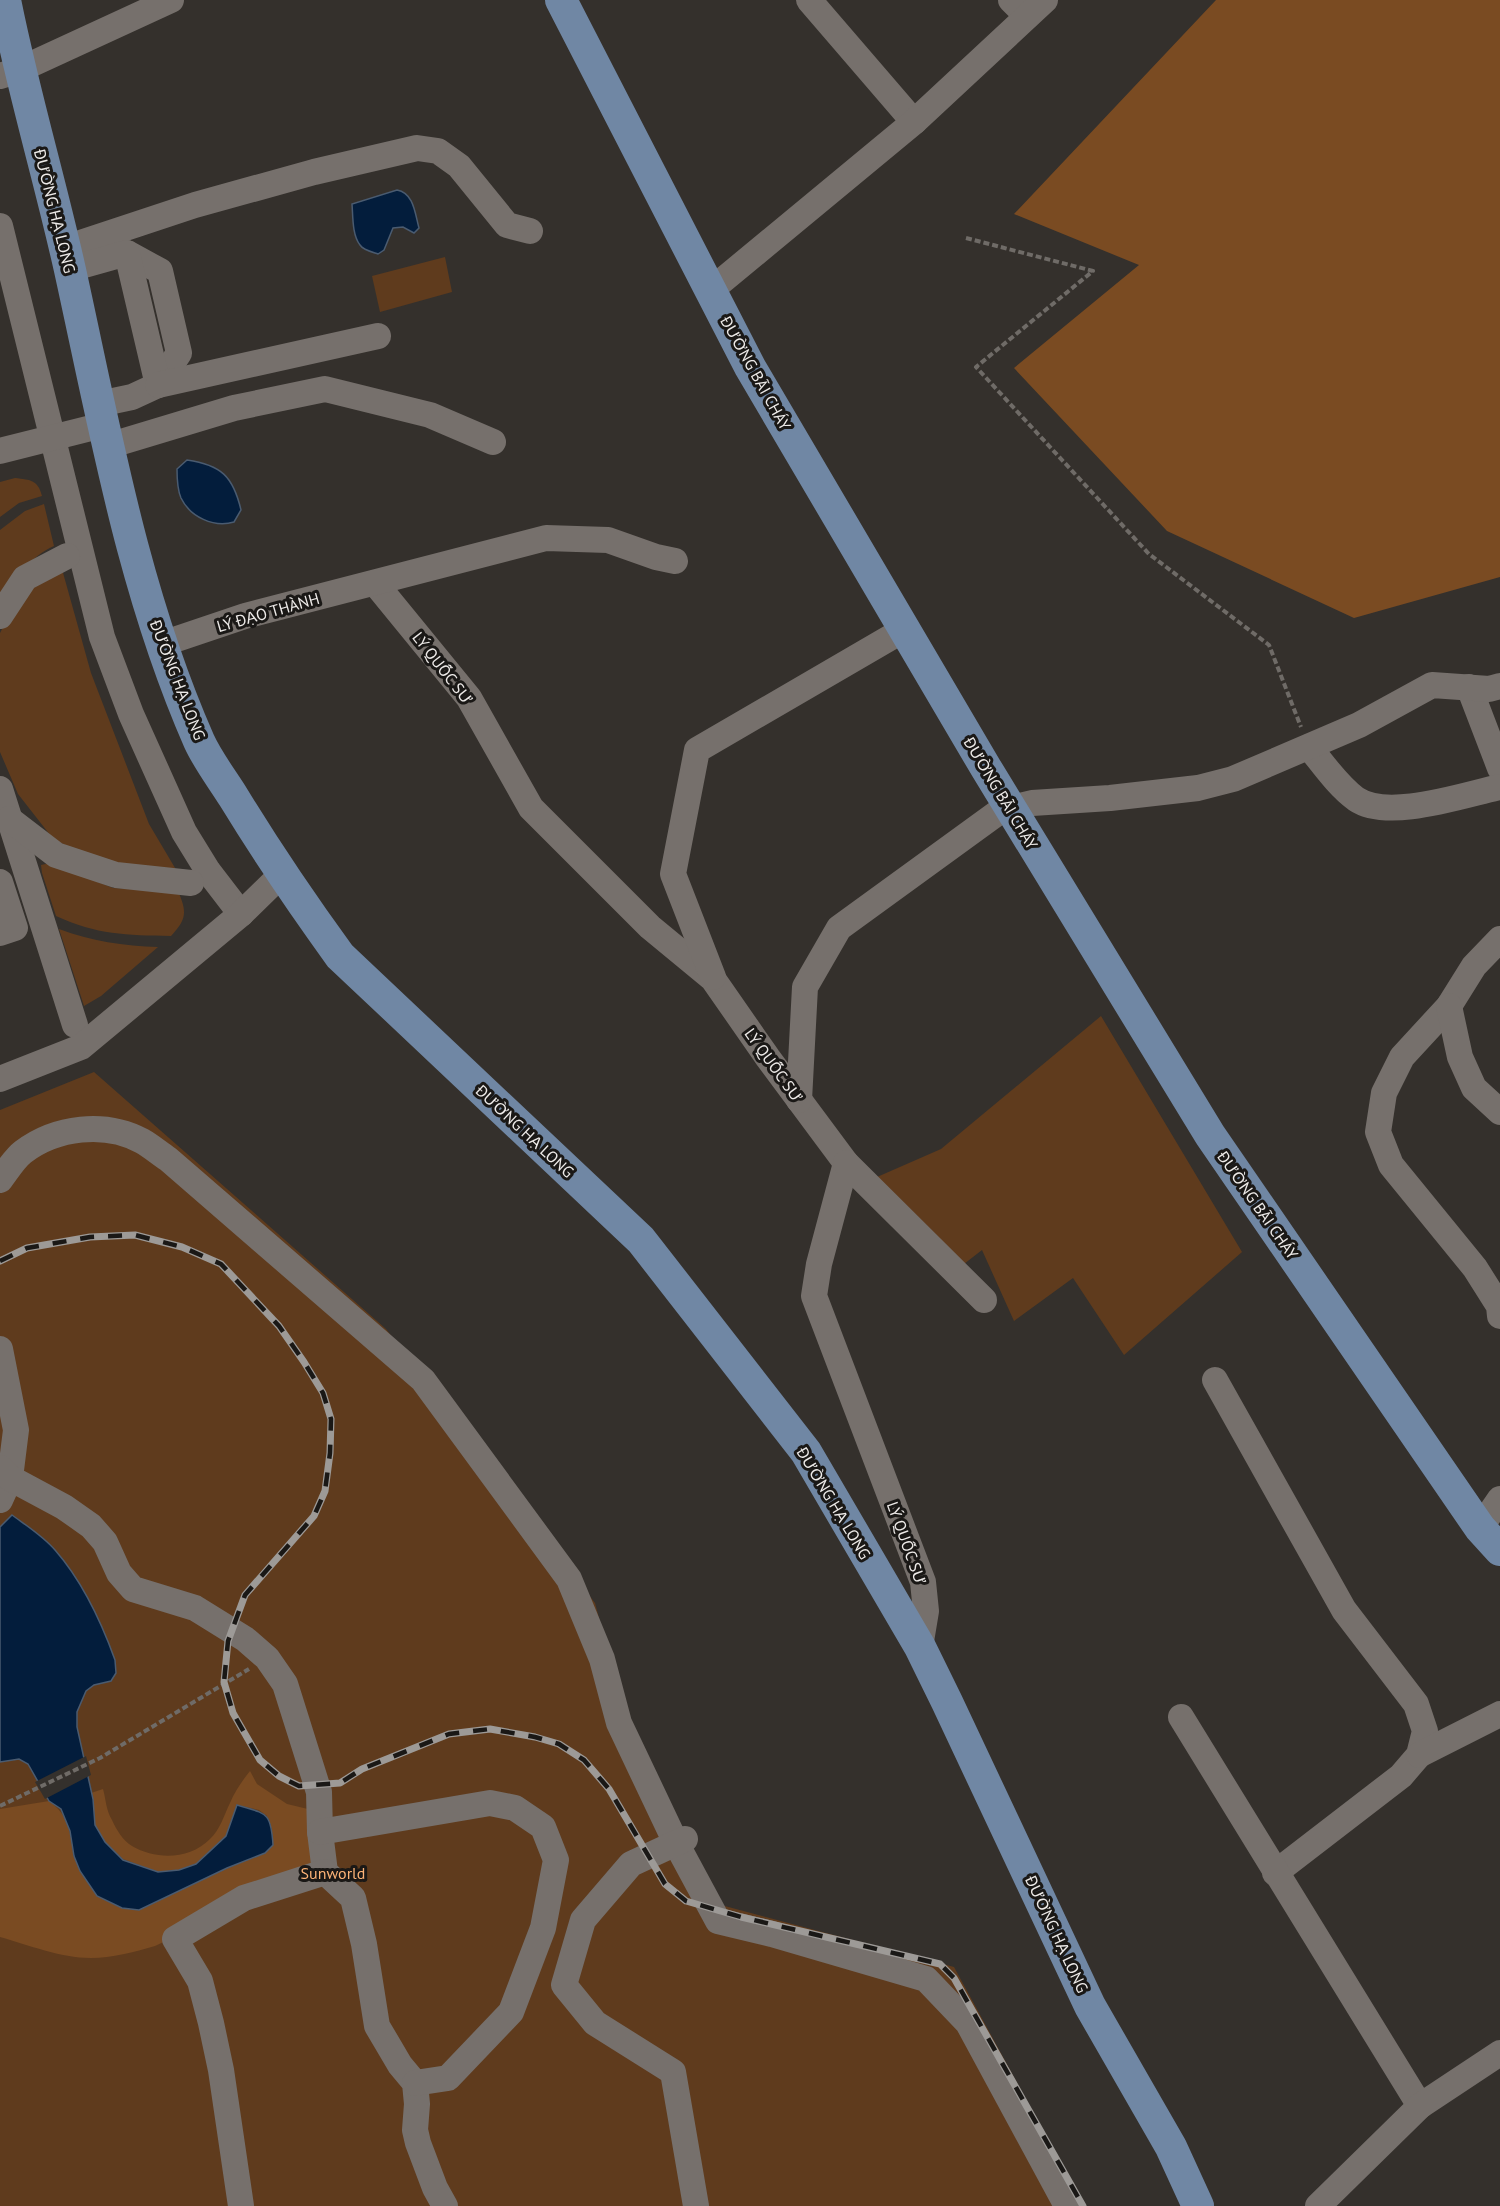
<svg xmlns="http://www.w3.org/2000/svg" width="1500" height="2206" font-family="'PT Sans',sans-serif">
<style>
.green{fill:#5f3b1d}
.forest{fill:#7a4b22}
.water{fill:#031d3c;stroke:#4a5b70;stroke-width:1.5}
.pier{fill:#34302c}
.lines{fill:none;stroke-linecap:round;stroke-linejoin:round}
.path{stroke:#6f6b67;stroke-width:4;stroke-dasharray:6 3;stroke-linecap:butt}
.minor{stroke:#76706c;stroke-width:26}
.major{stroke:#7087a4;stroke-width:32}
.rail-casing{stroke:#9d9a97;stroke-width:7}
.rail{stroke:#1a1816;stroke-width:4.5;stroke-dasharray:14;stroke-linecap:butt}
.labels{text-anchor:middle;stroke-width:6;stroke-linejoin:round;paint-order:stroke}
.street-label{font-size:16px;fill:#eeebe9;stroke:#1a1816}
.park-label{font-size:16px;fill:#fcb377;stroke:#1a1816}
</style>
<rect width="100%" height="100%" fill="#34302c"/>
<g class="green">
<path d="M445 257 452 292 380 312 372 276Z"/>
<path d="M15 478C31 480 38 480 42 496L19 503 0 517V482Z"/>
<path d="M44 504 54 546C31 556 16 578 0 597V530L25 511Z"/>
<path d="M60 562 91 673 149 824 178 873 118 868 54 840 18 794 0 752V633L14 606Z"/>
<path d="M50 863 113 888 178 891C187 912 187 919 171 936 126 935 97 935 56 916L42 873 41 865Z"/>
<path d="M59 929C91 941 124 946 158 947L101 996 84 1006Z"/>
<path d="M1101 1016 1242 1252 1124 1355 1073 1278 1014 1321 982 1250 964 1264 877 1177 941 1149Z"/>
<path d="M94 1072 386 1329 595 1603 623 1708 721 1905 954 1967 1084 2206H0V1110Z"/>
</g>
<g class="forest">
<path d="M1216 0H1500V577L1354 618 1167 531 1014 368 1139 265 1014 214Z"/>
<path d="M250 1771 257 1784 287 1804 312 1810 315 1870 155 1946C134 1952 112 1958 91 1958 60 1958 29 1945 0 1937V1809L49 1801C70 1816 70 1833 74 1857L160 1900 227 1868 265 1853 267 1816 259 1810 238 1805 226 1836 196 1864 179 1870 158 1872 123 1859 105 1842 95 1825 91 1793 103 1789C106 1800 106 1810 112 1820 116 1829 123 1841 132 1846 156 1860 189 1860 210 1839 220 1830 224 1815 230 1803 235 1791 242 1781 250 1771Z"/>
</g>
<g class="water">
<path d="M397 190C414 193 415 214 419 228L414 233 403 227 393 228 384 250 378 254C372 252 363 250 360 245 352 235 353 216 352 204Z"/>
<path d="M187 460C221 465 233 476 241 510L234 522C214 528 190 517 181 498 177 489 177 479 177 469Z"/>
<path d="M12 1515C27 1526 43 1536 55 1550 83 1582 101 1621 115 1660L116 1673 111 1681 94 1685 86 1691 77 1712V1727L93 1799 95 1825 105 1842 123 1860 158 1872 179 1870 196 1864 226 1836 237 1805C266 1814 271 1811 273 1845L265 1853 227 1868 139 1910 122 1908 97 1896 80 1871 74 1856 70 1831 61 1809 49 1801 28 1764 19 1759 0 1762V1527Z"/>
</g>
<path class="pier" d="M86 1756 91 1775 45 1799 35 1782Z"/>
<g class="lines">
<g class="path">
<path d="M966 238 1093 271 976 367 1149 554 1269 645 1301 727"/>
<path d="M0 1806 100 1758 249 1669"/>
</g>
<g class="minor">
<path d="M809 0 914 122"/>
<path d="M1011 0 1027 16"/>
<path d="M0 76 19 70 171 0"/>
<path d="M0 226 102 637 131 714 184 832 208 871 241 914"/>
<path d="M65 248 195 205 314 172 417 148 438 151 459 166 507 225 530 231"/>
<path d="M127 253 160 271 179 353 158 385"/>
<path d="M70 269 127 253 158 385 132 397 99 404"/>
<path d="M711 290 914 122 1045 0"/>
<path d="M158 385 378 336"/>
<path d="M108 446 234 408 325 389 430 415 493 442"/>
<path d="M0 451 103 425"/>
<path d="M375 583 469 698 531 808 650 927 713 979 768 1058 846 1163 819 1264 814 1296 923 1582 926 1611 920 1647"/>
<path d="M0 616 25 578 67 556"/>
<path d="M162 644 245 616 546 538 608 540 656 557 675 561"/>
<path d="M1469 687 1500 768"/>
<path d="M1309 747C1323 764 1338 786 1356 799 1388 821 1463 795 1500 787"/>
<path d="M0 789 75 1025"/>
<path d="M9 819 56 855 116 875 191 883"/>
<path d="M0 882 15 928 0 933"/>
<path d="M1500 939 1474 966 1449 1006 1402 1057 1384 1093 1378 1132 1391 1165 1475 1268 1499 1306 1500 1316"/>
<path d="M713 977 673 874 697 750 905 629"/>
<path d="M1449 1006 1460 1057 1474 1088 1500 1112"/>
<path d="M0 1079 81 1047 241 914 283 873"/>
<path d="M799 1100 805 987 839 928 1000 811 1032 803 1110 798 1198 788 1233 779 1359 725 1432 685 1489 689 1500 686"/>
<path d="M846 1163 984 1300"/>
<path d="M0 1180C7 1171 14 1159 23 1152 56 1127 105 1121 142 1141 151 1146 159 1153 168 1159L423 1380 569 1579 602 1659 619 1723 676 1843 718 1921 772 1934 926 1979 968 2023 1067 2206"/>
<path d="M0 1349 16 1430 10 1478 0 1500"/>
<path d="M1215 1380 1344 1610 1416 1704 1425 1731 1419 1755 1401 1776 1275 1873"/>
<path d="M0 1468 10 1478 64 1507 91 1526 105 1542 119 1573 133 1589 195 1608 245 1639 267 1658 285 1684 319 1792 320 1832 325 1872 353 1898 364 1944 377 2026 400 2065 415 2083 417 2104 415 2130 418 2143 435 2188 445 2206"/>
<path d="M1480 1528 1500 1499"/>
<path d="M1181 1717 1420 2106"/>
<path d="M1419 1755 1500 1714"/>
<path d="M320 1832 490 1803 515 1808 543 1827 556 1860 543 1928 511 2012 448 2078 415 2083"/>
<path d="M685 1839 631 1864 583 1920 564 1985 595 2023 673 2072 696 2206"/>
<path d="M241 2206 221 2070 211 2023 200 1981 175 1939 244 1898 325 1872"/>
<path d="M1318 2206 1420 2106 1500 2053"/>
</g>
<g class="major">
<path d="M5 0C23 91 50 180 70 270 105 429 133 591 199 741 208 761 223 780 234 798 267 852 303 905 340 956L641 1240 806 1452 920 1647 947 1702 1090 2006 1171 2147 1198 2206"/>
<path d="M561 0 750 367 986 768 1210 1135 1480 1528 1500 1550"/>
</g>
<g class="rail-casing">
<path id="rail" d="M0 1261 27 1248 90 1237 135 1235 182 1247 221 1264 279 1326 304 1362 323 1393 331 1419 330 1453 325 1491 314 1516 245 1595 228 1641 224 1682 233 1713 260 1760 279 1776 299 1786 340 1783 362 1769 449 1734 490 1729 535 1737 559 1744 584 1760 609 1789 665 1884 686 1901 741 1917 940 1964 954 1978 1083 2206"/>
</g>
<use href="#rail" class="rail"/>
</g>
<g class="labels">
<g class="street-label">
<text transform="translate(55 211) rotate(76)" y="6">ĐƯỜNG HẠ LONG</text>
<text transform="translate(756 373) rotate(61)" y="6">ĐƯỜNG BÃI CHÁY</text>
<text transform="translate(268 612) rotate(-16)" y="6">LÝ ĐẠO THÀNH</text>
<text transform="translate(443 668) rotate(52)" y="6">LÝ QUỐC SƯ</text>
<text transform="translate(178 680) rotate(69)" y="6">ĐƯỜNG HẠ LONG</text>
<text transform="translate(1001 793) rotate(59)" y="6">ĐƯỜNG BÃI CHÁY</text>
<text transform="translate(774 1065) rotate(54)" y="6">LÝ QUỐC SƯ</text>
<text transform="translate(525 1131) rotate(43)" y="6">ĐƯỜNG HẠ LONG</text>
<text transform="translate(1258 1205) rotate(55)" y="6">ĐƯỜNG BÃI CHÁY</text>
<text transform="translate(834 1503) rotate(59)" y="6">ĐƯỜNG HẠ LONG</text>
<text transform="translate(907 1543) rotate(70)" y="6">LÝ QUỐC SƯ</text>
<text transform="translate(1057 1934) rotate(65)" y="6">ĐƯỜNG HẠ LONG</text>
</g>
<g class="park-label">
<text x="333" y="1879">Sunworld</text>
</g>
</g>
</svg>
